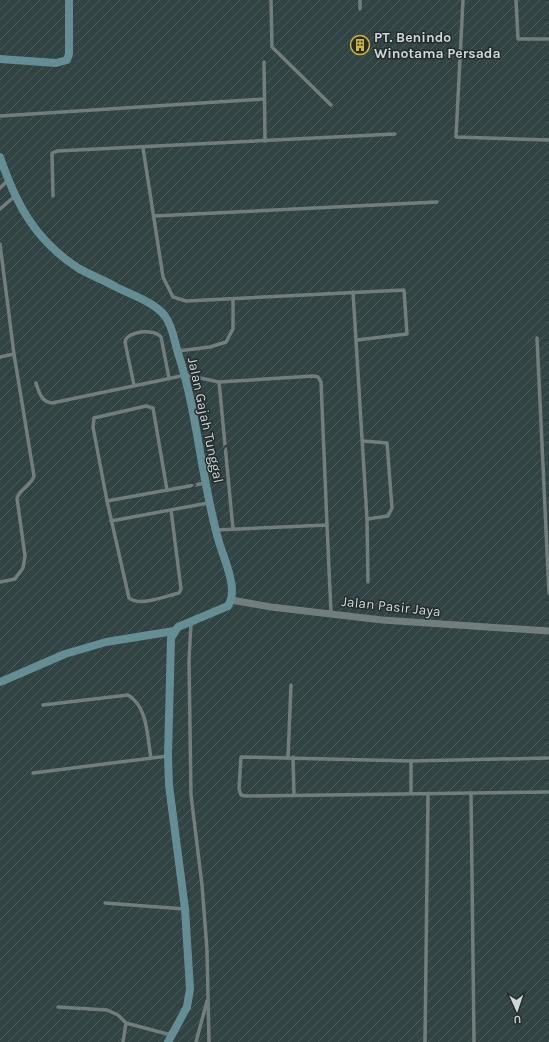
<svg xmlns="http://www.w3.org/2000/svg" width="549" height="1042" font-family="Karla,sans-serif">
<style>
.industrial{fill:url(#industrial-furrows)}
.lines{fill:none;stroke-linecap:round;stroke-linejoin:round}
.lane{stroke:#727d7d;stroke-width:3.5}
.street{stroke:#727d7d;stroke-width:7}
.secondary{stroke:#648d94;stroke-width:8}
.oneway{stroke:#343d3d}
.labels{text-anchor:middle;stroke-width:3;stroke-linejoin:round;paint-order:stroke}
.poi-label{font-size:14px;font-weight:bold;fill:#d0d6d6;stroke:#242d2d;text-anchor:start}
.street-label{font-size:14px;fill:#d0d6d6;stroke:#242d2d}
</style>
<defs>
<pattern id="industrial-furrows" width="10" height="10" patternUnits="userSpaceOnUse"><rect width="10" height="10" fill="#314343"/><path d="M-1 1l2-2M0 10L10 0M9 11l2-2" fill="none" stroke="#4e5d5d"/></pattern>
</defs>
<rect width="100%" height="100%" fill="#2e3737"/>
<rect class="industrial" x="0" y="0" width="549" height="1042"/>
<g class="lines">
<g class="lane">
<path d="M271 0 272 47 331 105"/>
<path d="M463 0 456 137 549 140"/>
<path d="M516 0 518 39H549"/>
<path d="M360 9V0"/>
<path d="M264 62 265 141"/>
<path d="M0 116 264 99"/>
<path d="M143 148 163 277 173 297 186 301 404 290 407 334 357 340"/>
<path d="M0 188 8 180"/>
<path d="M53 196 52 153 57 151 395 134"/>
<path d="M0 209 15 196"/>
<path d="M154 216 437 202"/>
<path d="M0 244 14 354 34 476C31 486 20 489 17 498L25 556 23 568 15 579 0 582"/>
<path d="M353 292 367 519 368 582"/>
<path d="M537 338 549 593"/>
<path d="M178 351 210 347 226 342 233 329V299"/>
<path d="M0 357 14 354"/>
<path d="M219 382 233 529"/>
<path d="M36 383C39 392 41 402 52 403L186 375 219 382 313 376 318 377 321 382 327 525"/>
<path d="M134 385 125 342C127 331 154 328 161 337L169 378"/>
<path d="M363 441 387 443 392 508 388 516 367 519"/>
<path d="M167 490 153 408 146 406 94 418 93 427 107 501 129 598C140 607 166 596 179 593L181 589 171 510"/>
<path d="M107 501 206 483"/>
<path d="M111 521 208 503"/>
<path d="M216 530 327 525 331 613"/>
<path d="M191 623 189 660 191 795 202 885 207 950 209 1042"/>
<path d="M43 705 128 695C148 707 147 736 151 758"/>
<path d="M293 757 294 795"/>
<path d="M288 758 291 685"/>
<path d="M549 758 411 761 241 757 239 789 241 795 246 796 549 792"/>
<path d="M411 761V793"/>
<path d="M33 773 168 756"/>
<path d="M471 793 474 1042"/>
<path d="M105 903 185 909"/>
<path d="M58 1007 107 1010 118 1015 126 1023"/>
<path d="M123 1042 126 1023 171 1035"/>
<path d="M196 1042 207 1001"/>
<path d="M425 1042 428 794"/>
</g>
<path class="street" d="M231 600 271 607 382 620 549 631"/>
<g class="secondary">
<path d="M0 59 56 63 67 60 69 54V0"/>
<path d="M0 157C16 204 35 240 78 268 90 275 104 280 116 287 132 295 154 302 165 316 173 327 174 340 178 353 198 414 201 480 219 542 224 560 239 589 228 606L178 627 171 638 168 756 169 785 185 909 190 989 187 1007 168 1042"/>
<path d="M0 682 65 654 106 642 174 631"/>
</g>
</g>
<defs><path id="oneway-chevron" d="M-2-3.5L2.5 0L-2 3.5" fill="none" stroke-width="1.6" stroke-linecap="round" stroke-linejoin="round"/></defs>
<g class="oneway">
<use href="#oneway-chevron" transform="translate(226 448) rotate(-95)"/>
<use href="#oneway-chevron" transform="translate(193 485) rotate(-10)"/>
</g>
<defs>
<g id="building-ring" transform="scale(1)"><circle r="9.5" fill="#242d2d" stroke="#d1b736" stroke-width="1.5"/><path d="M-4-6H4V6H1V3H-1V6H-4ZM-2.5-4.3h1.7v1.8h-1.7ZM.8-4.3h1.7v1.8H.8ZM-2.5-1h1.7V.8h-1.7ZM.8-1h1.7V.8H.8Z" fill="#d1b736"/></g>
</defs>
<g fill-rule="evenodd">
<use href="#building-ring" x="360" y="45"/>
</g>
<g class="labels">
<g class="poi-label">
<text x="374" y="42">PT. Benindo<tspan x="374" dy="16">Winotama Persada</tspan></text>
</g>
<g class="street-label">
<text transform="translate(206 420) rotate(78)" y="5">Jalan Gajah Tunggal</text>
<text transform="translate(391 606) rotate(6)" y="5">Jalan Pasir Jaya</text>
</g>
</g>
<g transform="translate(517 1010) rotate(177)" stroke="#242d2d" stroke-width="3" paint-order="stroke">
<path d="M0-3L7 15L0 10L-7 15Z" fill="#d0d6d6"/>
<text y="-6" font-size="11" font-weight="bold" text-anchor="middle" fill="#d0d6d6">U</text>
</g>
</svg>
